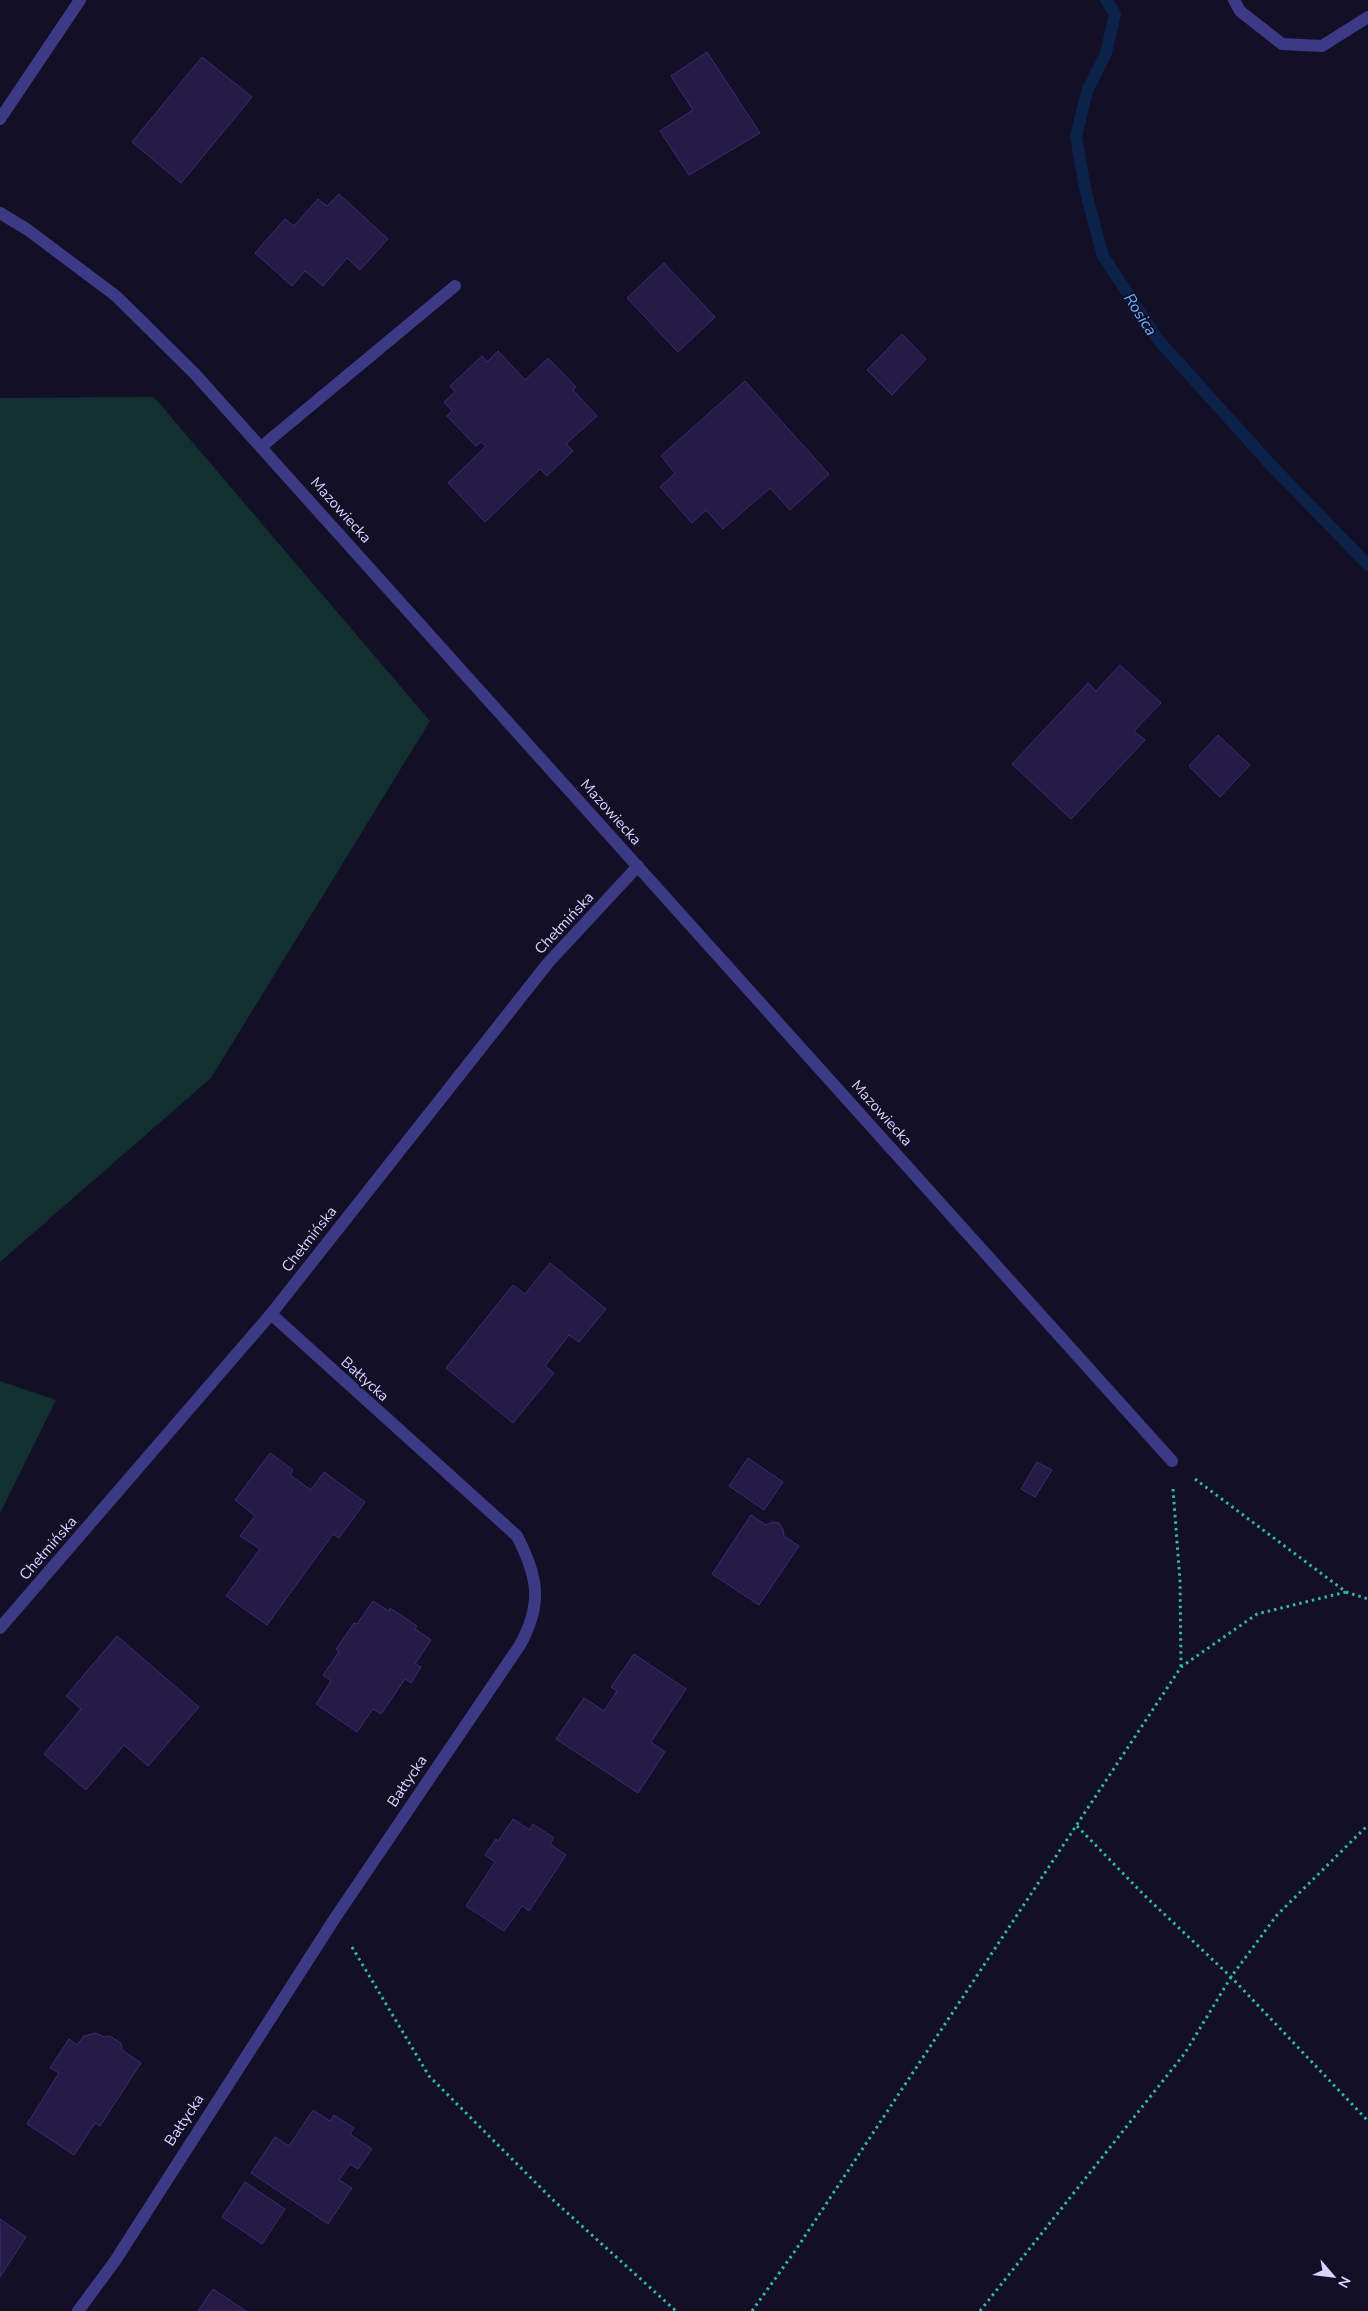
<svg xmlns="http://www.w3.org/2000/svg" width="1368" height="2311" font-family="'Nunito Sans',sans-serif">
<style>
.green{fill:#12302f}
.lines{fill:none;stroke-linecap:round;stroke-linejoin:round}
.stream{stroke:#0c2248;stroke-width:12}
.building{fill:#241b47;stroke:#3b2d73}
.path{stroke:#2fb8b0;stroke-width:3;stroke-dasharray:2.5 4;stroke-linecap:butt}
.minor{stroke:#3d3a85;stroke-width:12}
.labels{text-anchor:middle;stroke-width:4;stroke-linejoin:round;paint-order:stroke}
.street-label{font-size:15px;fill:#d9d4ff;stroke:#130f26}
.water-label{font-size:16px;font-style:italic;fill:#62b6ff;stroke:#130f26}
</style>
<rect width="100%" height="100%" fill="#130f26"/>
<g class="green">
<path d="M154 397 430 721 211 1078 0 1262V398Z"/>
<path d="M0 1381 56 1400 0 1513Z"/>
</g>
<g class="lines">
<path class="stream" d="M1106 0 1115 14 1106 53 1087 91 1076 137 1086 193 1103 256 1159 341 1270 464 1368 565"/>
</g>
<g class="building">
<path d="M707 52 760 133 689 175 660 131 693 110 671 76Z"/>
<path d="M202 57 252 97 181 183 132 142Z"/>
<path d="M339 194 388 239 360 270 347 258 323 286 305 271 292 286 255 253 285 219 294 226 318 199 327 206Z"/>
<path d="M664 263 715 317 678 352 627 298Z"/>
<path d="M902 334 926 359 892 395 867 370Z"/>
<path d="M498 351 525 380 548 358 576 387 573 390 597 416 566 444 573 451 547 476 540 469 485 522 448 483 486 446 481 442 476 446 447 416 452 411 444 402 455 392 450 386 482 356 487 362Z"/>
<path d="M745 381 829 474 790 510 770 488 723 529 706 510 692 523 660 487 675 473 661 456Z"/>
<path d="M1120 665 1161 703 1134 731 1145 740 1071 819 1012 764 1088 683 1096 691Z"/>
<path d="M1218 735 1250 765 1220 797 1189 766Z"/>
<path d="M550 1263 606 1309 579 1342 569 1335 545 1366 554 1373 513 1423 446 1368 513 1285 525 1294Z"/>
<path d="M270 1453 293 1470 290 1475 311 1490 324 1472 365 1502 339 1538 333 1534 267 1625 226 1596 260 1549 240 1536 255 1516 235 1500Z"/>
<path d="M748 1458 783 1482 764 1510 729 1486Z"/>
<path d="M1037 1462 1052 1470 1035 1497 1021 1489Z"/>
<path d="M751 1515 766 1525 773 1522 779 1523 783 1529 784 1536 799 1546 759 1605 712 1574Z"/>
<path d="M373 1601 389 1611 390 1608 417 1626 415 1629 431 1640 415 1664 421 1667 411 1683 405 1679 381 1714 373 1709 357 1732 316 1704 331 1681 323 1675 339 1652 336 1649 354 1623 357 1624Z"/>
<path d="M117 1636 199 1707 148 1766 124 1745 86 1790 44 1754 81 1709 66 1696Z"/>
<path d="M634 1654 686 1689 651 1742 665 1752 638 1793 556 1739 584 1698 604 1711 617 1691 611 1687Z"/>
<path d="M513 1819 530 1830 533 1824 554 1838 550 1844 566 1855 529 1911 522 1906 504 1931 466 1906 495 1862 485 1855 496 1839 498 1841Z"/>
<path d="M96 2033 104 2037 110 2036 121 2043 122 2050 141 2063 100 2126 95 2123 74 2155 27 2124 59 2073 50 2068 69 2039 77 2045 84 2036Z"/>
<path d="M313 2110 330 2121 334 2115 354 2128 350 2134 372 2149 358 2169 350 2164 339 2180 352 2188 328 2224 251 2173 275 2137 289 2146Z"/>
<path d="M245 2182 285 2209 262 2244 222 2217Z"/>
<path d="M0 2219 26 2237 0 2277Z"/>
<path d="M213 2289 246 2311H198Z"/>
</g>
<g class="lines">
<g class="path">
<path d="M1195 1479 1346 1592 1368 1599"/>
<path d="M1173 1489 1180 1581 1181 1667"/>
<path d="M1077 1826 1144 1895 1231 1977 1368 2121"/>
<path d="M352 1947 429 2076 552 2199 676 2311"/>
<path d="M752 2311 795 2251 1181 1667 1257 1614 1346 1592"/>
<path d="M980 2311 1185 2053 1231 1977 1277 1915 1368 1825"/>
</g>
<g class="minor">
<path d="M1234 0 1240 11 1282 44 1322 46 1368 17"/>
<path d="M0 119 80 0"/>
<path d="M0 213 28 230 116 296 195 374 1172 1461"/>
<path d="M261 447 455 286"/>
<path d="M0 1628 271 1314 548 963 638 866"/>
<path d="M78 2311 115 2261 335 1918 520 1645C543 1603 538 1577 517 1536L271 1314"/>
</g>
</g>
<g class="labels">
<g class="street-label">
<text transform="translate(341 510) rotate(48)" y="5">Mazowiecka</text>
<text transform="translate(611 812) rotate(48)" y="5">Mazowiecka</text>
<text transform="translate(564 923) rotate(-47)" y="5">Chełmińska</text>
<text transform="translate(882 1113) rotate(48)" y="5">Mazowiecka</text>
<text transform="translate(309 1239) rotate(-52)" y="5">Chełmińska</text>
<text transform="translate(365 1379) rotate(42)" y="5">Bałtycka</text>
<text transform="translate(48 1548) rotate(-49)" y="5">Chełmińska</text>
<text transform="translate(407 1781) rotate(-56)" y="5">Bałtycka</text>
<text transform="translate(184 2120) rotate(-57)" y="5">Bałtycka</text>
</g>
<g class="water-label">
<text transform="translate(1141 314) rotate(57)" y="6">Rosica</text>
</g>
</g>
<g transform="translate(1333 2276) rotate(118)" stroke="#130f26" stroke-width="4" paint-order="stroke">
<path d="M0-4L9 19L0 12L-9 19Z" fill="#d9d4ff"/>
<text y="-8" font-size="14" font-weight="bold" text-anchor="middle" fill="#d9d4ff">N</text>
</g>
</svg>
